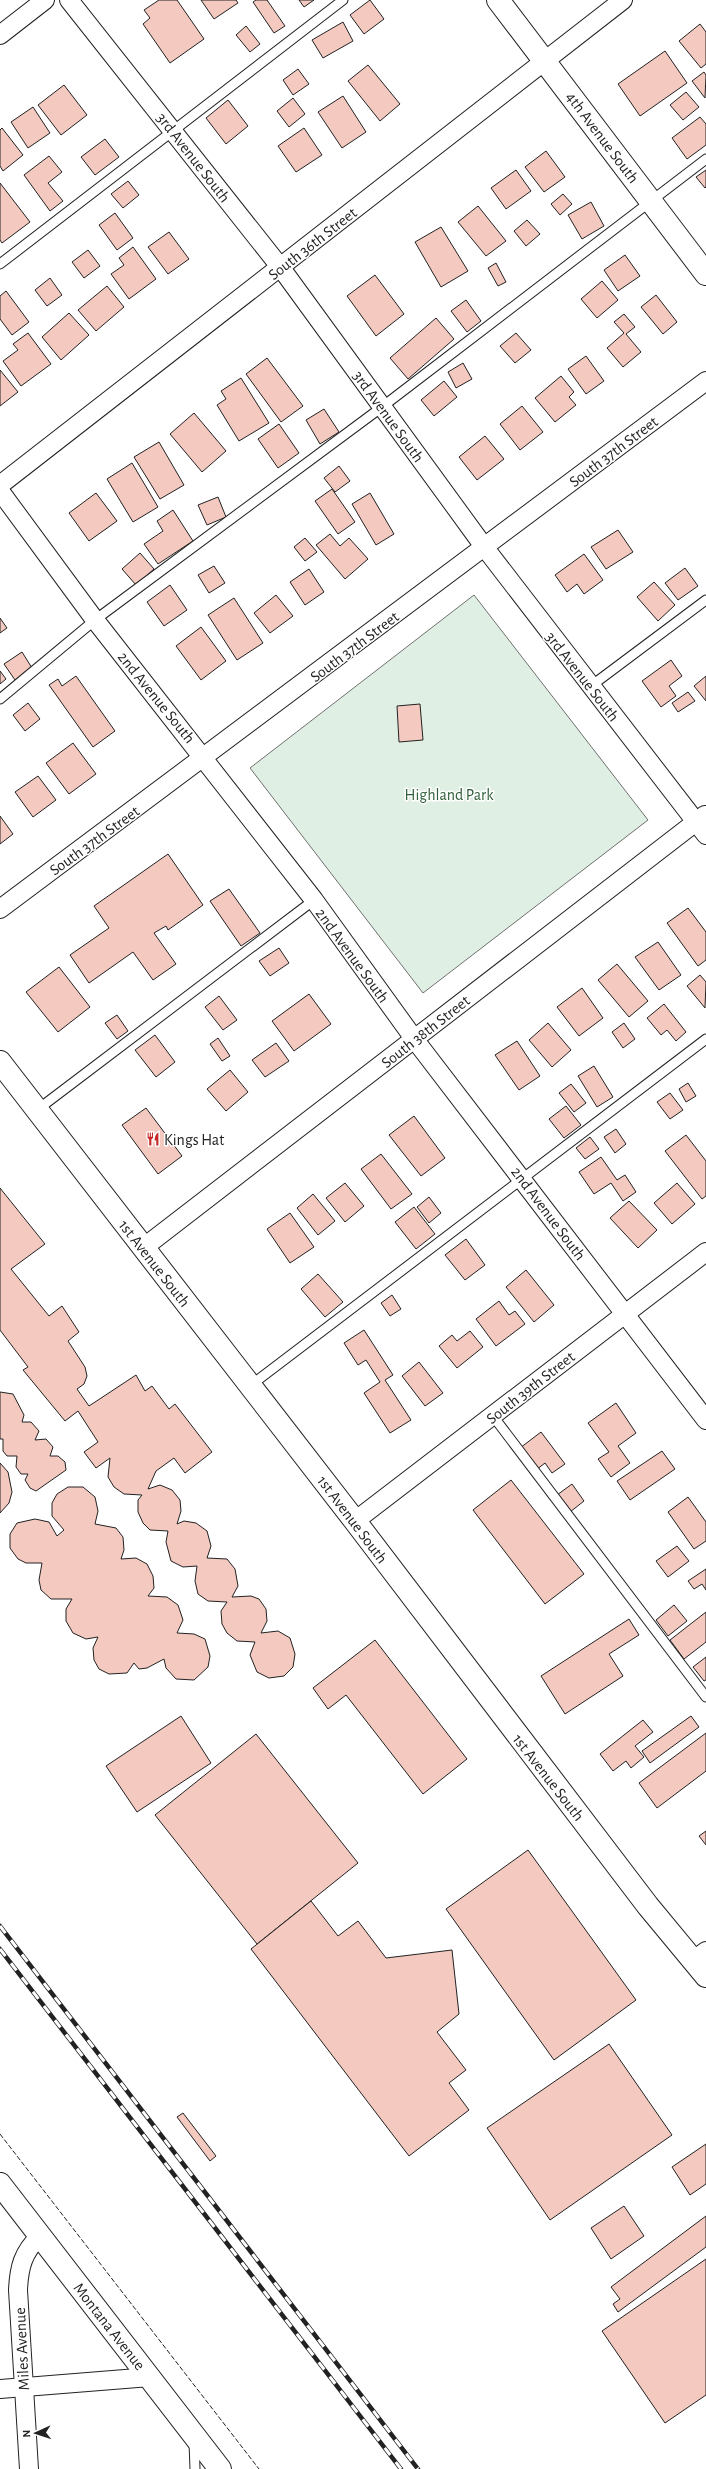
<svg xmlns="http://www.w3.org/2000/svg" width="706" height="2469" font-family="'Alegreya Sans',sans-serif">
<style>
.green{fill:#e0efe3;stroke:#6f6f6f}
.building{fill:#f3c9c0;stroke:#222}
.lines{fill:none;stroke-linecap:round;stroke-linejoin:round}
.lane-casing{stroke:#222;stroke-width:11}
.street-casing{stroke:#222;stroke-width:20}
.secondary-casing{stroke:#222;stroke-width:24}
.primary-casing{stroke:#222;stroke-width:24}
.lane{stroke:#fff;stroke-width:9}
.street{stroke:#fff;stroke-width:18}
.secondary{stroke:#fff;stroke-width:22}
.primary{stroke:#fff;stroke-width:22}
.rail-casing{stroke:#222;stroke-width:4.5}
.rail{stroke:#fff;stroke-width:3;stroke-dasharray:9;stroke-linecap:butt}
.fence{stroke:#222;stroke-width:1;stroke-dasharray:5 2;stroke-linecap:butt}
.labels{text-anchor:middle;stroke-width:3;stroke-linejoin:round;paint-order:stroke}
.street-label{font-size:16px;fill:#222;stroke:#fff}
.park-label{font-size:16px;fill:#2f5e38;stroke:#fff}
.poi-label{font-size:16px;fill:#222;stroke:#fff;text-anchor:start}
</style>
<rect width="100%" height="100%" fill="#fff"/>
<path class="green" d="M474 595 648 820 423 993 250 768Z"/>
<g class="building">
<path d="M159 0H177L204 39 170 63 143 24 150 18 144 10Z"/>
<path d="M201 0H236L238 3 214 19Z"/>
<path d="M256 0H267L285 26 274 33 253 2Z"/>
<path d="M299 0H314L304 7Z"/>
<path d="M370 0 384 19 364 34 350 15Z"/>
<path d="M343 22 353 41 323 58 312 40Z"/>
<path d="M700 24 706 32V64L701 68 679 41Z"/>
<path d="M246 26 260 44 250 52 236 35Z"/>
<path d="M665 51 687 83 640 116 618 84Z"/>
<path d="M368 65 400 104 380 121 348 81Z"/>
<path d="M298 69 309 84 293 95 283 80Z"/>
<path d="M704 72 706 75 705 98 692 81Z"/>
<path d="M64 85 87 115 61 135 38 105Z"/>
<path d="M686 92 699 107 683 120 670 105Z"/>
<path d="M343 96 366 132 342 148 318 112Z"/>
<path d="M293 98 305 114 289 127 277 111Z"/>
<path d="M228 100 248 126 226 144 206 118Z"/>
<path d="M33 107 50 133 28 148 11 122Z"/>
<path d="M700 117 706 124V145L687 159 672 138Z"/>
<path d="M2 128 23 155 3 171 0 166V130Z"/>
<path d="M304 128 322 155 296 172 278 146Z"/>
<path d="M105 139 119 157 95 175 81 157Z"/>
<path d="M546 151 565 177 544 192 525 167Z"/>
<path d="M49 156 62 172 48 183 63 201 50 211 24 175Z"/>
<path d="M516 170 531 191 506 209 491 188Z"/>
<path d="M706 170V187L705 188 696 177Z"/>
<path d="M128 181 139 195 123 208 111 194Z"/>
<path d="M0 183 30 222 2 243 0 240Z"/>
<path d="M563 194 572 204 560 215 551 204Z"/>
<path d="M591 202 604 226 582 239 568 215Z"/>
<path d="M478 206 506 241 486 256 458 222Z"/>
<path d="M115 213 133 238 117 250 99 225Z"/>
<path d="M527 220 540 234 526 246 514 231Z"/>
<path d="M441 227 468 271 441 287 415 242Z"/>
<path d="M169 232 189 259 168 274 148 247Z"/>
<path d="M133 247 156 279 129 299 111 274 124 265 119 258Z"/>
<path d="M88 250 100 266 84 278 72 262Z"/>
<path d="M625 255 640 276 618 291 604 270Z"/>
<path d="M496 263 506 282 498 286 488 268Z"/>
<path d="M375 275 404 314 376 336 347 296Z"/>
<path d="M50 278 62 295 47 306 35 290Z"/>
<path d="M602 281 618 300 597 318 581 299Z"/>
<path d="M107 286 124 307 96 331 78 310Z"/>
<path d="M6 291 29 322 12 335 0 319V296Z"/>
<path d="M656 295 677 322 663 334 641 307Z"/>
<path d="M466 300 481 321 467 332 451 311Z"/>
<path d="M69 313 89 335 61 360 42 337Z"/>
<path d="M624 314 635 327 626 334 641 352 623 367 607 348 624 333 614 322Z"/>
<path d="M436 318 454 339 408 379 390 358Z"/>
<path d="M28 333 51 364 21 386 3 361 18 350 13 344Z"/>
<path d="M516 333 531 350 515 363 500 346Z"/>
<path d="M586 356 604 381 586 394 568 369Z"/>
<path d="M267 358 303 406 281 422 246 374Z"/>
<path d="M463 363 472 379 456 388 448 372Z"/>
<path d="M0 370 18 392 0 406Z"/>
<path d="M561 376 574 392 569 397 576 405 555 422 535 398Z"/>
<path d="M241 378 269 423 239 441 217 405 226 399 221 391Z"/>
<path d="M444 381 457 397 434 416 421 400Z"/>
<path d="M522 406 543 432 520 450 500 424Z"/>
<path d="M324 409 339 432 320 444 306 420Z"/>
<path d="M194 413 226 451 202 472 170 434Z"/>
<path d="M279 424 299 453 278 468 258 439Z"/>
<path d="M485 436 504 459 477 480 459 457Z"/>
<path d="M159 442 184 485 160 499 134 457Z"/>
<path d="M132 463 158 507 133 522 107 479Z"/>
<path d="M339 466 350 481 335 492 324 478Z"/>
<path d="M332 489 355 522 338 534 315 501Z"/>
<path d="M96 493 117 521 89 541 69 513Z"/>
<path d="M370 493 394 534 376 545 352 504Z"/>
<path d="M218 497 226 517 207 525 198 505Z"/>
<path d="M173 510 193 541 158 564 144 544 163 531 157 521Z"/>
<path d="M618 530 633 552 606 569 591 547Z"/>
<path d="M330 534 340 546 349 538 368 559 345 579 316 545Z"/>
<path d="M305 538 317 552 305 561 294 547Z"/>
<path d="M140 553 154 569 136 585 122 569Z"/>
<path d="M584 554 603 580 584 594 577 584 567 592 555 575Z"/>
<path d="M214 566 225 583 209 593 198 575Z"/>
<path d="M685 568 698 586 678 600 665 583Z"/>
<path d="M309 569 324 592 305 605 290 582Z"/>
<path d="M654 582 675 605 658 621 637 597Z"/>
<path d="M170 585 187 610 164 626 147 602Z"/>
<path d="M276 595 293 616 270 633 254 613Z"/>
<path d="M234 598 263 643 237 660 208 615Z"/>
<path d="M0 618 7 628 0 633Z"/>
<path d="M201 627 226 661 201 680 176 646Z"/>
<path d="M22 652 32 668 15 680 4 664Z"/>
<path d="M671 660 682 676 669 686 676 696 661 707 642 681Z"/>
<path d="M0 671 6 679 0 684Z"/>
<path d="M76 676 115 731 93 747 49 685 58 679 62 686Z"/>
<path d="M706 676V701L694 686Z"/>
<path d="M688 692 695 701 678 712 672 703Z"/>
<path d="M28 703 40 719 25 731 13 715Z"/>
<path d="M420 704 423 740 399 742 397 706Z"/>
<path d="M73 743 96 774 69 794 46 763Z"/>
<path d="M38 776 56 800 33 817 15 792Z"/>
<path d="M0 816 13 834 0 844Z"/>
<path d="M168 854 203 905 168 930 166 926 154 933 176 964 153 980 133 952 89 983 70 955 109 928 94 906Z"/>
<path d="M229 889 260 933 241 946 210 901Z"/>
<path d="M688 908 706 932V960L698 966 667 923Z"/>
<path d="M658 942 681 975 659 990 635 957Z"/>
<path d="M279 948 289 963 270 976 259 961Z"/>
<path d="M617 964 648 1001 629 1017 598 980Z"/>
<path d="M59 967 90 1007 58 1032 26 992Z"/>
<path d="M700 975 706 982 705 1008 687 986Z"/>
<path d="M582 988 603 1018 579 1036 557 1007Z"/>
<path d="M309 994 331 1024 294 1051 272 1021Z"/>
<path d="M219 996 237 1020 223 1030 205 1007Z"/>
<path d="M664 1004 686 1032 676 1041 667 1030 661 1035 647 1018Z"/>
<path d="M117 1015 128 1031 117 1039 105 1023Z"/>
<path d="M548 1023 571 1050 552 1067 529 1040Z"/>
<path d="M624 1023 635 1039 623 1048 612 1032Z"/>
<path d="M155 1035 175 1062 156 1077 135 1050Z"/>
<path d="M218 1038 230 1056 222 1061 210 1044Z"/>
<path d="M517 1041 540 1076 519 1090 495 1055Z"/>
<path d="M276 1043 289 1061 265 1077 252 1060Z"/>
<path d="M594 1066 613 1097 597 1107 578 1076Z"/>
<path d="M230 1070 248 1092 226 1111 207 1089Z"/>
<path d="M688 1083 696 1096 686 1102 679 1089Z"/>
<path d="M571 1084 586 1103 574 1112 559 1093Z"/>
<path d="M670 1093 683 1110 670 1119 657 1102Z"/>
<path d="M566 1106 581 1125 564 1138 549 1119Z"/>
<path d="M146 1108 182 1156 158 1174 122 1125Z"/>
<path d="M414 1116 445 1158 421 1176 389 1135Z"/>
<path d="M616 1129 626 1144 615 1153 604 1137Z"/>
<path d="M686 1135 706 1161V1196L702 1199 665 1151Z"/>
<path d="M590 1137 599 1149 585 1159 576 1148Z"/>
<path d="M381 1154 412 1194 391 1209 361 1169Z"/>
<path d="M601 1157 617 1180 625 1175 636 1192 623 1201 611 1183 594 1194 579 1172Z"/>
<path d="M345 1183 364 1206 345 1222 326 1198Z"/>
<path d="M677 1183 695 1204 672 1224 654 1203Z"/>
<path d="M0 1188 45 1244 11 1269 49 1316 62 1306 79 1332 68 1341 85 1367 87 1376 84 1384 77 1389 89 1406 136 1375 145 1391 152 1386 169 1409 175 1404 212 1452 185 1473 174 1458 156 1471 148 1489 160 1485 172 1490 180 1500 181 1511 177 1524 184 1521 196 1523 207 1531 211 1546 207 1558 227 1559 235 1569 238 1586 232 1597 251 1596 259 1599 266 1609 267 1621 261 1633 278 1631 290 1638 295 1654 293 1667 284 1676 269 1678 257 1672 250 1655 255 1642 237 1641 227 1633 222 1624 221 1611 227 1602 208 1601 198 1594 195 1581 197 1566 183 1567 171 1561 166 1542 168 1531 150 1530 143 1523 138 1512V1500L142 1495 124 1494 114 1487 108 1477 110 1458 96 1468 84 1452 98 1442 78 1411 65 1421 23 1370 28 1367 0 1330Z"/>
<path d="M313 1194 335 1221 318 1235 297 1208Z"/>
<path d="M429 1197 441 1213 429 1223 417 1207Z"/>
<path d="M629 1201 657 1230 638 1248 610 1218Z"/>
<path d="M414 1207 435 1234 416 1249 395 1222Z"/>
<path d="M290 1213 314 1247 290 1263 267 1229Z"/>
<path d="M466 1239 485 1265 465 1280 445 1255Z"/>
<path d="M526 1270 554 1305 534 1322 506 1287Z"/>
<path d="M318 1274 343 1302 325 1317 301 1289Z"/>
<path d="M392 1295 401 1309 390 1316 381 1303Z"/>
<path d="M499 1301 509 1315 515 1311 525 1324 496 1346 476 1319Z"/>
<path d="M364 1330 393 1375 385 1380 411 1420 390 1433 364 1393 380 1382 366 1360 358 1365 344 1343Z"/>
<path d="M470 1331 483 1347 457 1368 439 1346 452 1335 457 1341Z"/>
<path d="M419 1362 443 1393 425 1406 402 1376Z"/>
<path d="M0 1392 13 1394 24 1415 22 1422H31L39 1431 35 1440 46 1439 53 1447 50 1456H58L65 1462 66 1470 36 1491 30 1488 25 1480 28 1474H21L16 1467 17 1456H7L3 1451V1439H0Z"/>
<path d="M616 1403 636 1433 618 1446 630 1463 611 1477 598 1459 609 1452 588 1423Z"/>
<path d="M541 1432 565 1464 552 1473 545 1463 536 1470 520 1448Z"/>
<path d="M662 1451 675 1469 630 1500 617 1481Z"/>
<path d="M0 1463 8 1472 12 1492 9 1503 0 1513Z"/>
<path d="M511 1480 584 1574 545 1604 473 1510Z"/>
<path d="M572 1484 584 1501 570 1512 557 1495Z"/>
<path d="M68 1487H83L95 1497 98 1511 95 1524 116 1528 123 1537 124 1550 121 1559 136 1558 147 1564 153 1576 154 1588 148 1596 167 1597 178 1605 183 1620 177 1633 194 1634 205 1639 210 1656 208 1667 194 1680 176 1679 166 1668 164 1659 147 1668 139 1669 134 1663 127 1673 109 1674 99 1669 94 1660 93 1648 98 1637 86 1639 73 1633 66 1621V1609L72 1599H51L41 1590 39 1580 42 1563H26L18 1559 10 1548V1534L17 1523 35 1519 49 1522 57 1536 64 1530 52 1516V1503L57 1494Z"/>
<path d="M688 1497 706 1522V1541L694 1549 668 1512Z"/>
<path d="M677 1546 689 1561 668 1577 656 1561Z"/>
<path d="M706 1569V1590L702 1584 694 1589 688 1581Z"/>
<path d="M674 1605 687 1621 668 1636 656 1620Z"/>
<path d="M706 1612V1642L684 1659 670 1640Z"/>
<path d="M629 1619 639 1635 609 1654 623 1676 565 1714 541 1676Z"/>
<path d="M375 1640 467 1759 423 1794 346 1695 328 1709 313 1688Z"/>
<path d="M706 1657V1680L704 1681 693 1667Z"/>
<path d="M181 1716 211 1763 137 1812 106 1766Z"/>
<path d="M691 1716 699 1727 650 1763 642 1751Z"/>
<path d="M643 1720 653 1732 635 1746 644 1757 631 1768 626 1761 613 1771 600 1754Z"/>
<path d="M706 1733V1771L657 1808 639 1783Z"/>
<path d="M256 1734 358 1863 257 1944 155 1815Z"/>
<path d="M706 1831V1845L699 1836Z"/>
<path d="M528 1850 636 2000 554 2060 446 1909Z"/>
<path d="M311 1901 338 1936 358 1921 386 1958 452 1950 459 2014 437 2032 466 2070 449 2083 469 2110 409 2156 251 1949Z"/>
<path d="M609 2044 672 2135 550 2220 487 2128Z"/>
<path d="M183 2113 216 2156 210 2161 177 2117Z"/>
<path d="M706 2144V2184L690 2195 672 2167Z"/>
<path d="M624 2206 644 2236 611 2259 591 2228Z"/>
<path d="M706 2216V2247L618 2312 613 2304 620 2299 611 2287Z"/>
<path d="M706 2259V2395L665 2423 602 2331Z"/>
</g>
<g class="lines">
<g class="lane-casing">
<g id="lane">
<path d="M0 264 343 0"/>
<path d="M591 686 706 600"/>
<path d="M0 699 95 620 382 407 706 159"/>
<path d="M37 1110 314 900"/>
<path d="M250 1386 706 1039"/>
<path d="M493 1416 706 1697"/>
<path d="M194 2442 195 2469"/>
</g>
</g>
<g class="street-casing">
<g id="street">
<path d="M69 0 281 268 485 548 706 835"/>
<path d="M0 35 45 0"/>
<path d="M0 485 623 0"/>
<path d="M0 491 95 620 314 900 415 1040 706 1420"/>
<path d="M0 909 706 381"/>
<path d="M143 1248 705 815"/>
<path d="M355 1521 706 1252"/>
<path d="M694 1960 706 1951"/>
<path d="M0 2389 150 2377"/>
<path d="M29 2469 18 2290C19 2267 23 2252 40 2236"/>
</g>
</g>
<g class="secondary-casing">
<g id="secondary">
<path d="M498 0 706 274"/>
<path d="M0 1062 355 1521 648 1906 706 1976"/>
</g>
</g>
<g class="primary-casing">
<path id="primary" d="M0 2184 220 2469"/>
</g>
<use href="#lane" class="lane"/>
<use href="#street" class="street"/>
<use href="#secondary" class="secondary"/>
<use href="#primary" class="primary"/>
<g class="rail-casing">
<g id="rail">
<path d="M0 1926 418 2469"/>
<path d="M0 1949 401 2469"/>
</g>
</g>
<use href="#rail" class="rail"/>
<path class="fence" d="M0 2134 259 2469"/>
</g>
<defs>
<g id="restaurant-bare" transform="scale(1.08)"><path d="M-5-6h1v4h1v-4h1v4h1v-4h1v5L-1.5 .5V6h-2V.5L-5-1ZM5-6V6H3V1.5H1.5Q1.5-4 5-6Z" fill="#c62828" stroke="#fff" stroke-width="2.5" paint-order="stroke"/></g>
</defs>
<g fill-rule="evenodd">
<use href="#restaurant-bare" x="153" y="1139"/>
</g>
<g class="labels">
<g class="street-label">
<text transform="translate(603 137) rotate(53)" y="6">4th Avenue South</text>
<text transform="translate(194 157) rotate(52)" y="6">3rd Avenue South</text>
<text transform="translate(312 243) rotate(-38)" y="6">South 36th Street</text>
<text transform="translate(389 416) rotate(54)" y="6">3rd Avenue South</text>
<text transform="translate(613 451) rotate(-37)" y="6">South 37th Street</text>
<text transform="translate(354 646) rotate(-37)" y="6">South 37th Street</text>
<text transform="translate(583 676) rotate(52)" y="6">3rd Avenue South</text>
<text transform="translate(157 697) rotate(51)" y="6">2nd Avenue South</text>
<text transform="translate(94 840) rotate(-36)" y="6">South 37th Street</text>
<text transform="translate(353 955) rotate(54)" y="6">2nd Avenue South</text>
<text transform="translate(425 1031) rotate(-38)" y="6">South 38th Street</text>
<text transform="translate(549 1213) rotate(53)" y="6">2nd Avenue South</text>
<text transform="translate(155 1263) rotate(52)" y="6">1st Avenue South</text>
<text transform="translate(530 1387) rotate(-38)" y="6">South 39th Street</text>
<text transform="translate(353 1519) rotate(53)" y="6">1st Avenue South</text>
<text transform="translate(549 1777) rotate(52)" y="6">1st Avenue South</text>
<text transform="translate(110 2326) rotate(52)" y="6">Montana Avenue</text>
<text transform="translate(21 2349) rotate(-93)" y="6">Miles Avenue</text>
</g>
<g class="park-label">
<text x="449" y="800">Highland Park</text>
</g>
<g class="poi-label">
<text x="164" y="1145">Kings Hat</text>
</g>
</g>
<g transform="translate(36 2433) rotate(267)" stroke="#ffffff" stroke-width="3" paint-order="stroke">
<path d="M0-3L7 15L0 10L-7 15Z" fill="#222222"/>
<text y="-6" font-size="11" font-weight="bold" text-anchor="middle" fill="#222222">N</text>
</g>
</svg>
